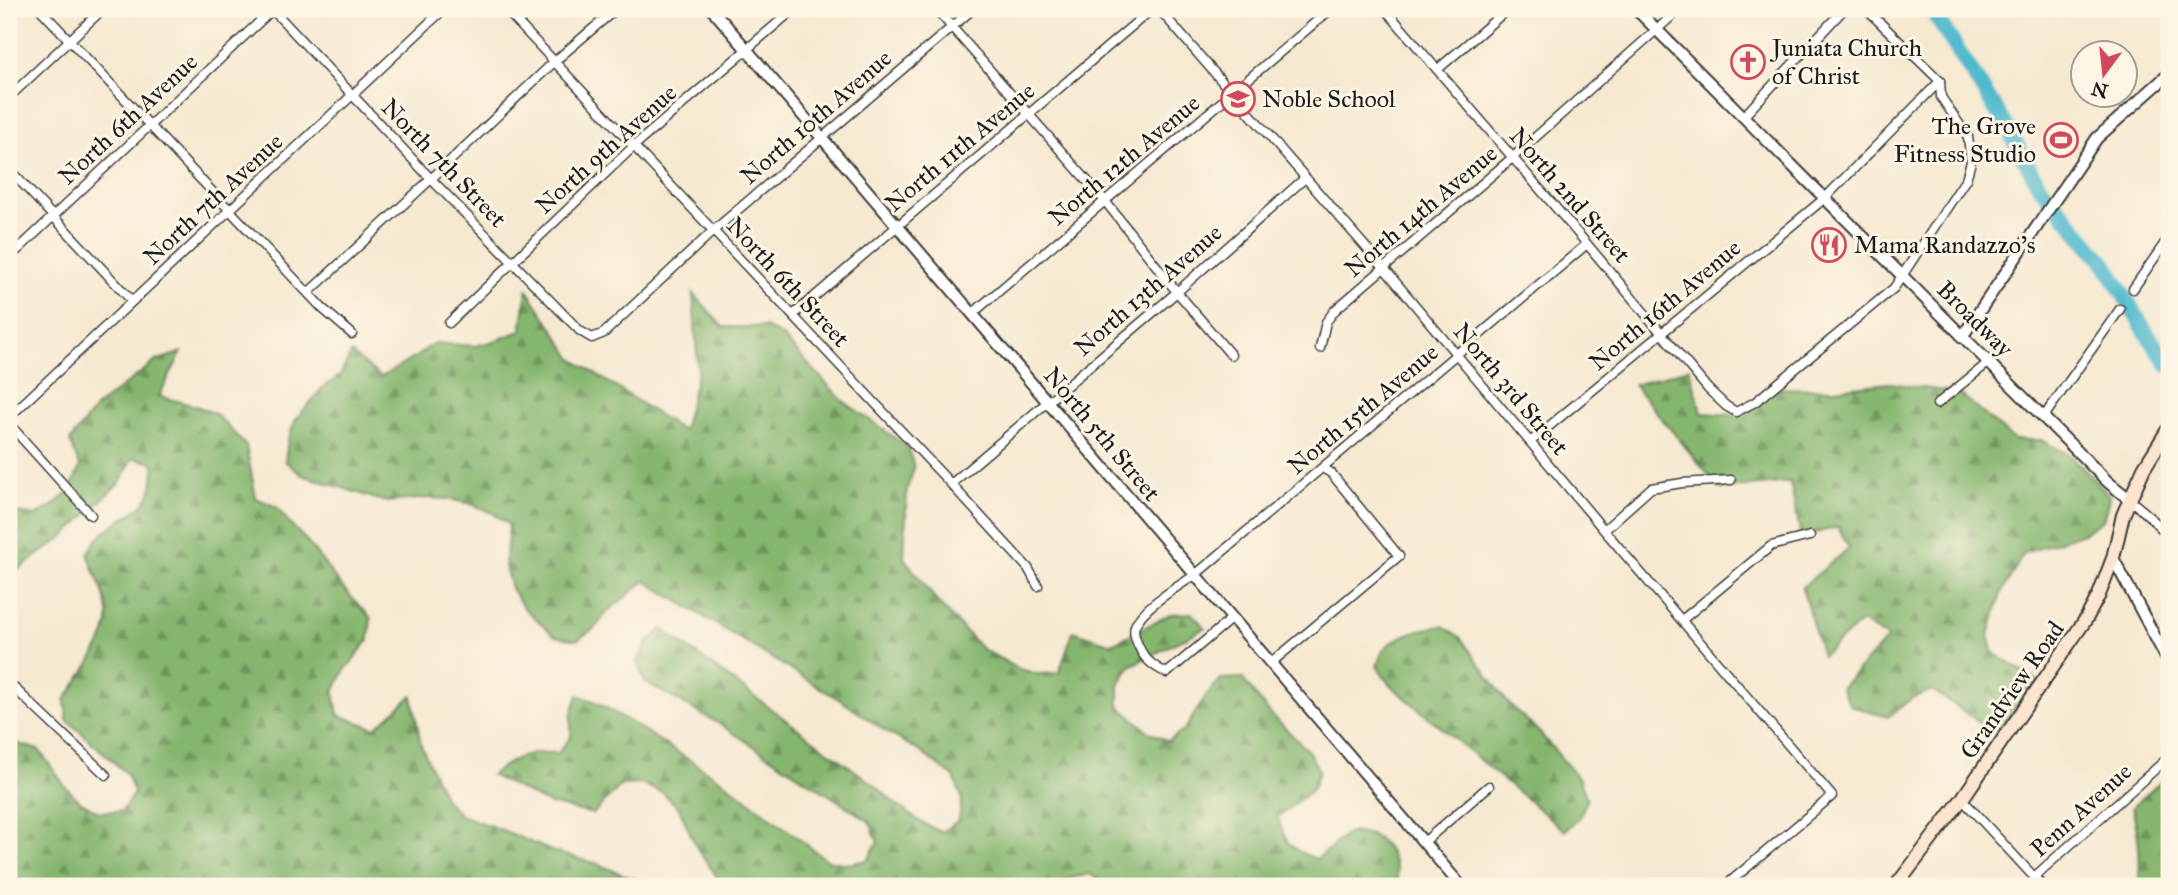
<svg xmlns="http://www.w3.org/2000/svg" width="2178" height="895" font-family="'IM FELL Great Primer',serif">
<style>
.forest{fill:url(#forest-firs);stroke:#506945;stroke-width:2}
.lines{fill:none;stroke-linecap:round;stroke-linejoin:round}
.river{stroke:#50b9ce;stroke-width:16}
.minor-casing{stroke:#3d3b37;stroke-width:11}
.tertiary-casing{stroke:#3d3b37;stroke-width:14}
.secondary-casing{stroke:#3d3b37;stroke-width:16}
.minor{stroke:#fff;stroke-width:8}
.tertiary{stroke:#fff;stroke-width:10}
.secondary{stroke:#fce5cf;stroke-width:12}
.labels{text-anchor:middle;stroke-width:6;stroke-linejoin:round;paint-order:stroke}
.poi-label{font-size:24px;fill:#1c1c1c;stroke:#fcf5e5;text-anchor:start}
.street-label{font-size:24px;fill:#1c1c1c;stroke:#fcf5e5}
</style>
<defs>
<pattern id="forest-firs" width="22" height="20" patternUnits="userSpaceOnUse" patternTransform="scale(1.75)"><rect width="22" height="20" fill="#85b66e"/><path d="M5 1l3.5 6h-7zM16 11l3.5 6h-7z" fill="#6c935a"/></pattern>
</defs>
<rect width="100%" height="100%" fill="#fcf5e5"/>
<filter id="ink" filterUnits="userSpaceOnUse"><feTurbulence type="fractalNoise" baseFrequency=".0143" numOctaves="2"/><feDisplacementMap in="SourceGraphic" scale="14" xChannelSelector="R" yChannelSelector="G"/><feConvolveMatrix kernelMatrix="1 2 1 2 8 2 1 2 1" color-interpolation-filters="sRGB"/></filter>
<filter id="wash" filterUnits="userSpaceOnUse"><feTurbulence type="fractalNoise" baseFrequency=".00686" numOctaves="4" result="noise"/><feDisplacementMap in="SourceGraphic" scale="28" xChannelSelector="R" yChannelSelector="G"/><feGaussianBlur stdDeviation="1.57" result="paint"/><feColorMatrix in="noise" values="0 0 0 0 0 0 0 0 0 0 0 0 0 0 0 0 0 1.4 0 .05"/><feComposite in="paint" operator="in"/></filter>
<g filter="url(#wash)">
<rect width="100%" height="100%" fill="#f6e9d1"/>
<g class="forest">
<path d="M527 290 573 359 683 431 698 371 693 293 723 327H765L782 336 842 400 909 448 914 469 907 489 904 558 940 605 982 649 1019 669 1038 674 1059 673 1073 631 1112 644 1171 614 1192 613 1205 628 1130 666 1119 685V706L1149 732 1168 741 1185 729 1207 694 1221 679 1242 678 1266 709 1309 752 1319 771 1312 790 1278 817C1285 844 1291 850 1317 859L1349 832C1354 833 1361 833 1367 834 1388 840 1400 867 1397 886H1107L1090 874 1069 879 1055 886H726L721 883 697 848 679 808 663 793 642 784 621 785 593 814 549 804 491 775C516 757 526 751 558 753L571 737V716L578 695 596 702 632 723 727 784 827 860 848 864 868 860 878 841 869 821 721 725 645 682 637 662 647 643 662 629 876 786C896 806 916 822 942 832L959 820 962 798 954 777 919 751 882 729 845 703 645 581 607 612 595 628 577 640 555 636 523 607 511 588 505 567 509 525 491 512 471 504 449 499 428 498 386 502 302 475 285 461 288 440 295 421 323 387 340 376 351 353 381 377 417 356 434 343 475 346 491 342 521 331Z"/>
<path d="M182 352 159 396 196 406 216 414 246 446 256 498 277 507 290 524 305 539 342 587 371 618 369 639 343 673 334 692 338 715 375 728 412 696 421 745 445 799 460 815 502 830 554 852 595 863 651 886H9V741L39 750 65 786 80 801 99 812 122 811 134 793 127 774 67 720 65 700C79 678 112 638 108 612 106 594 94 572 88 554 92 548 95 540 101 535 131 507 155 515 154 463L133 458 120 482 66 535 9 576V508L13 512 35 516 55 504 70 490 80 467 70 441 96 407 156 361Z"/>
<path d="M1689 368 1702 413 1745 416 1767 388 1834 389 1890 383 1959 393 2014 440H2041L2070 455 2110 495 2103 520 2083 533 2024 553 2001 594 1989 635 1994 653 2038 681 2002 737 1932 690 1912 698 1888 717 1851 706 1841 688 1888 638 1861 622 1822 656 1802 587 1849 548 1838 527 1801 537 1790 482 1720 489 1634 385Z"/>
<path d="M1443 626 1460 637 1508 703 1539 732 1579 779 1587 798 1580 817 1565 831 1389 684 1377 666C1379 661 1381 655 1384 650 1395 634 1425 628 1443 626Z"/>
<path d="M2164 779H2169V886H2138C2142 858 2139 834 2132 807Z"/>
</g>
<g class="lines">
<path class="river" d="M1931 9 2005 124 2039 185 2106 265 2149 337 2169 365"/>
</g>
</g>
<g filter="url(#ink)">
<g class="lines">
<g class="minor-casing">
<g id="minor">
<path d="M40 9 322 308 352 334"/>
<path d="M272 9 431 179 580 331 592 338 604 333 713 231 973 9"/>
<path d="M505 9 951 484 1028 568 1038 586"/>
<path d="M936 9 1105 201 1177 292 1231 355"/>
<path d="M1159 9 1383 267 1604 530 1832 796 1725 886"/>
<path d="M1385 9 1587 244 1708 389 1726 406 1736 412 1755 402 1894 288 1966 179 1971 162 1968 137 1941 97 1940 81"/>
<path d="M1866 9 1940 81"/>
<path d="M1438 69 1508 9"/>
<path d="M9 97 103 9"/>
<path d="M1744 116 1844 9"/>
<path d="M9 169 132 301"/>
<path d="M9 258 273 9"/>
<path d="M2133 289 2169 237"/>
<path d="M309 292 431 179 555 61 616 9"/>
<path d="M973 313 1331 9"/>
<path d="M793 315 1152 9"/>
<path d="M449 323 634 146 794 9"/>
<path d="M1320 348 1326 322 1335 310 1512 158 1680 9"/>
<path d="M1937 404 1988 363"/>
<path d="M9 417 444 9"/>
<path d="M2043 418 2120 309"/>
<path d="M9 424 91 515"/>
<path d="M1530 442 1825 198 1940 81"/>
<path d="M951 484 1177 292 1305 178"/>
<path d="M2129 499 2148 515 2169 536"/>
<path d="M1604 530 1651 488 1682 483 1731 480"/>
<path d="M1232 618 1167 673C1156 668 1144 659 1139 647 1136 641 1133 632 1135 626 1142 607 1179 586 1195 575L1587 244"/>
<path d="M1682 620 1771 546 1810 536"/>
<path d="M1271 663 1399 556 1331 473 1323 468"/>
<path d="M9 683 106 775"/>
<path d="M1962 799 2034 877 2169 757"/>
<path d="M1424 842 1489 786"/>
<path d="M2034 877 2043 886"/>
</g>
</g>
<g class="tertiary-casing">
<g id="tertiary">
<path d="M712 9 1461 886"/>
<path d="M1636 9 2108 482 2129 499"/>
<path d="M1962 337 2097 138 2169 74"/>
<path d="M2113 558 2169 663"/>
</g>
</g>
<g class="secondary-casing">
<path id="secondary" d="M1896 886 1962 799 2086 619 2099 595 2113 558 2123 515 2144 468 2169 428"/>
</g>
<use href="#minor" class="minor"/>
<use href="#tertiary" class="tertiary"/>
<use href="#secondary" class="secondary"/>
</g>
</g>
<defs>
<g id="church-ring" transform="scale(1.75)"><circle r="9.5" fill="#fcf5e5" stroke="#d1495b" stroke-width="1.5"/><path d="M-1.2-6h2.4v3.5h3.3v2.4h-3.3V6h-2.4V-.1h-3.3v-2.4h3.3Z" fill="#d1495b"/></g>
<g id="school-ring" transform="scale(1.75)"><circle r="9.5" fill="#fcf5e5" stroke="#d1495b" stroke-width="1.5"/><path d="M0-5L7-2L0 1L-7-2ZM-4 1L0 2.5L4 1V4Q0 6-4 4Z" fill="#d1495b"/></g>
<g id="stadium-ring" transform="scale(1.75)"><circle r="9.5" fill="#fcf5e5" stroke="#d1495b" stroke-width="1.5"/><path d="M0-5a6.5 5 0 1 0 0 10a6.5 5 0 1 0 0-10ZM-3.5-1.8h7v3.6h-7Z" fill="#d1495b"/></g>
<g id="restaurant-ring" transform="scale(1.75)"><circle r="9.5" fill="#fcf5e5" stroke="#d1495b" stroke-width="1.5"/><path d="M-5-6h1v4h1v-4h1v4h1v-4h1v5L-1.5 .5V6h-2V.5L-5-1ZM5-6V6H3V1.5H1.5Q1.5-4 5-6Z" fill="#d1495b"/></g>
</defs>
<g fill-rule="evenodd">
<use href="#church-ring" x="1748" y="62"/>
<use href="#school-ring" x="1238" y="99"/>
<use href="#stadium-ring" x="2061" y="140"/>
<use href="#restaurant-ring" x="1829" y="245"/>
</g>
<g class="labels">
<g class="poi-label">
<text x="1772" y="56">Juniata Church<tspan x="1772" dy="28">of Christ</tspan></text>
<text x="1262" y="107">Noble School</text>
<text x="2036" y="134" text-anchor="end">The Grove<tspan x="2036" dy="28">Fitness Studio</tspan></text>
<text x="1854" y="253">Mama Randazzo's</text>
</g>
<g class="street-label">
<text transform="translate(816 117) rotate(-41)" y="8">North 10th Avenue</text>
<text transform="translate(128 119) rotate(-43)" y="8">North 6th Avenue</text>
<text transform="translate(960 147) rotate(-40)" y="8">North 11th Avenue</text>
<text transform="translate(606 149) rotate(-42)" y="8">North 9th Avenue</text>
<text transform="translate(1124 160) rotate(-40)" y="8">North 12th Avenue</text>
<text transform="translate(444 163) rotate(46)" y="8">North 7th Street</text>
<text transform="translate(1570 195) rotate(49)" y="8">North 2nd Street</text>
<text transform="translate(213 199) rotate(-43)" y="8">North 7th Avenue</text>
<text transform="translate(1421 211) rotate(-40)" y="8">North 14th Avenue</text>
<text transform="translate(788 282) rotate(47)" y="8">North 6th Street</text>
<text transform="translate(1148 290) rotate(-41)" y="8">North 13th Avenue</text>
<text transform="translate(1665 305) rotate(-40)" y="8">North 16th Avenue</text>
<text transform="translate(1975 319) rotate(45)" y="8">Broadway</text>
<text transform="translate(1511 389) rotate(50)" y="8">North 3rd Street</text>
<text transform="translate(1363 409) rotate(-40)" y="8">North 15th Avenue</text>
<text transform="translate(1102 434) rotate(50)" y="8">North 5th Street</text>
<text transform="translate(2012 690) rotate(-55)" y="8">Grandview Road</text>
<text transform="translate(2081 810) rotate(-42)" y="8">Penn Avenue</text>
</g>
</g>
<rect width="2178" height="895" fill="none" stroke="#fcf5e5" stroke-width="35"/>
<g transform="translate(2104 74) rotate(195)"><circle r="33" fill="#fcf5e5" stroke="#a29e95" stroke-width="2"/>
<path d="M0-5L12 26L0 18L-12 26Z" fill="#d1495b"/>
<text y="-10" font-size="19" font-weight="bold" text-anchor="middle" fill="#1c1c1c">N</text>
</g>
</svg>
